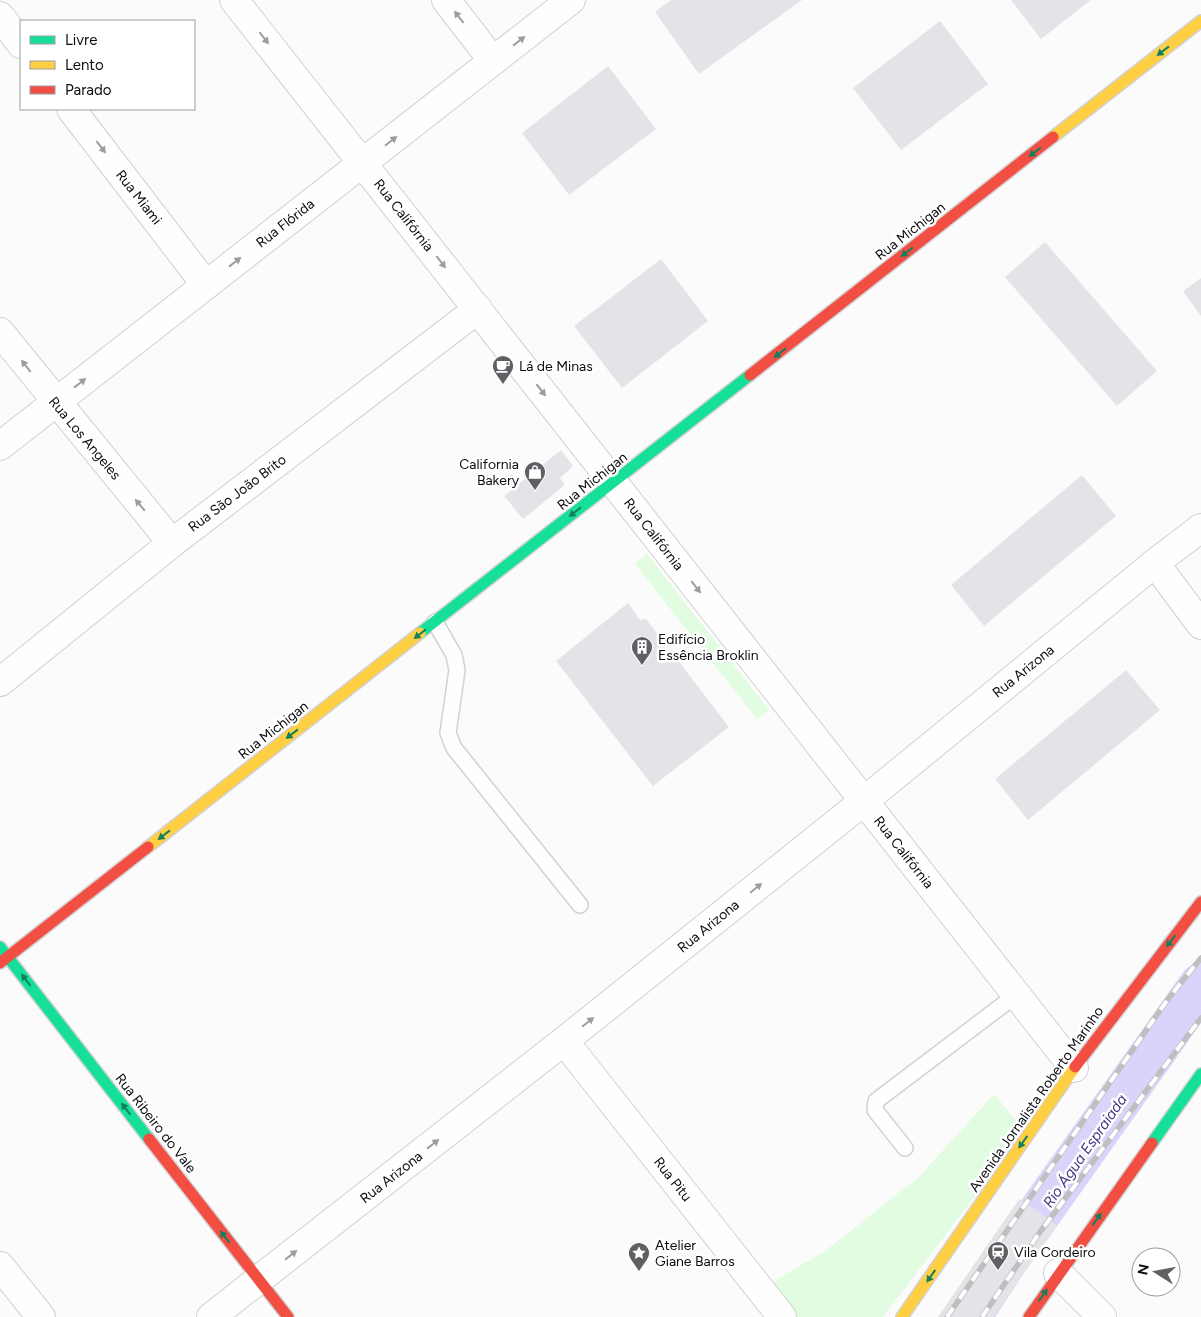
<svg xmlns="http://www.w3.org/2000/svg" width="1201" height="1317" font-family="Figtree,sans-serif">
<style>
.green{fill:#e1fce1}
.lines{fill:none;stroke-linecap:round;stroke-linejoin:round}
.river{stroke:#d8d4fa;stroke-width:44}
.building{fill:#e4e4e8}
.lane-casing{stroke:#d1d1d4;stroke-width:18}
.street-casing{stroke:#d1d1d4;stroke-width:30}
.fast-casing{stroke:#d1d1d4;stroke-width:14}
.slow-casing{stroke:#d1d1d4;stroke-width:14}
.jam-casing{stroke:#d1d1d4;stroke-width:14}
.lane{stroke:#fefefe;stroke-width:15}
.street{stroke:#fefefe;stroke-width:28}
.fast{stroke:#16e098;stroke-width:11}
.slow{stroke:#ffcf43;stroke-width:11}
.jam{stroke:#f24e42;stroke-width:11}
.rail-casing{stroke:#bfbfc0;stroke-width:5.5}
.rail{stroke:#fff;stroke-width:4;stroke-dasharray:11;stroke-linecap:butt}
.oneway{fill:#9d9da0}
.oneway2{fill:#12805c}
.labels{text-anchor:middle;stroke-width:5;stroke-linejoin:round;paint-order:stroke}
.street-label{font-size:14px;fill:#0c0b12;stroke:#fff}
.poi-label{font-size:14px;fill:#0c0b12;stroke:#fff;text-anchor:start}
.water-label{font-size:15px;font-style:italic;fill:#463682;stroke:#fff}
</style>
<rect width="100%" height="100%" fill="#fbfbfb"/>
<g class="green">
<path d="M647 554 769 710 757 719 635 564Z"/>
<path d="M994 1094 1025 1131 883 1317H793L772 1294 776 1280 825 1251 918 1178Z"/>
</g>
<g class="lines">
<path class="river" d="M969 1317 1006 1260 1201 985"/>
</g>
<g class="building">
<path d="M671 0H802L699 74 655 12Z"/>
<path d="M1011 0H1091L1041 39Z"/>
<path d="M940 21 988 84 901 150 853 88Z"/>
<path d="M608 66 656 129 569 195 522 133Z"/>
<path d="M1045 242 1157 371 1117 406 1005 277Z"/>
<path d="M661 259 708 321 622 388 574 326Z"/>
<path d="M1201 278V316L1183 291Z"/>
<path d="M561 450 573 466 560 478 565 485 523 519 504 496Z"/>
<path d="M1082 475 1116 516 984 626 951 585Z"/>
<path d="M628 603 640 620 646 619 659 636V640L671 657 676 658 729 727 653 786 556 661Z"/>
<path d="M1126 670 1160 710 1028 820 995 779Z"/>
<path d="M1019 1199 1057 1225 994 1317H938Z"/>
</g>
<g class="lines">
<g class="lane-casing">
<g id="lane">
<path d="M435 622 454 655 457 670 448 733 454 748 580 905"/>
<path d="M905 1148 875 1110 876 1101 1016 995"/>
</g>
</g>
<g class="street-casing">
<g id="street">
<path d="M234 0 1074 1068"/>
<path d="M446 0 493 61"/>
<path d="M0 16 21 44"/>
<path d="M71 109 206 285"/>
<path d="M0 332 172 543"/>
<path d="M0 446 571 0"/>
<path d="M1155 563 1201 625"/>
<path d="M0 682 172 543 478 309"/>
<path d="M564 1041 782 1317"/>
<path d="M0 1266 41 1317"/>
<path d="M1058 1273 1102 1317"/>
<path d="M211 1317 564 1041 864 801 1155 563 1201 528"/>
</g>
</g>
<g class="fast-casing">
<g id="fast">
<path d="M420 633 750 375"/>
<path d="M0 947 149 1139"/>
<path d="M1152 1143 1201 1074"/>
</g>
</g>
<g class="slow-casing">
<g id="slow">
<path d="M1053 137 1201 21"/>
<path d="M148 847 420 633"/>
<path d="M902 1317 1075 1067"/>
</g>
</g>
<g class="jam-casing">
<g id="jam">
<path d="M750 375 1053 137"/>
<path d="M0 963 148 847"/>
<path d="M1075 1067 1201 902"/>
<path d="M149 1139 288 1317"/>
<path d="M1029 1317 1152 1143"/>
</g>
</g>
<use href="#lane" class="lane"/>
<use href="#street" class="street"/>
<use href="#fast" class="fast"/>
<use href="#slow" class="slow"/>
<use href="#jam" class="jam"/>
<g class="rail-casing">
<g id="rail">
<path d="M947 1317 1168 999 1201 958"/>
<path d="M982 1317 1040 1232 1201 1018"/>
</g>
</g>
<use href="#rail" class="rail"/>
</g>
<defs><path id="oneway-solid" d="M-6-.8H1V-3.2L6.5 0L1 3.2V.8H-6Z" transform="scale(1.25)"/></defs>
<g class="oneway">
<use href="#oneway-solid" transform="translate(459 17) rotate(-128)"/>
<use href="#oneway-solid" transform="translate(264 38) rotate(52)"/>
<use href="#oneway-solid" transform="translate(519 41) rotate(-38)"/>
<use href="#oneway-solid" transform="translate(391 141) rotate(-38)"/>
<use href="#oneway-solid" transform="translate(101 147) rotate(52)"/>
<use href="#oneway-solid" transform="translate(235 262) rotate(-38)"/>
<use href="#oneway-solid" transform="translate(441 262) rotate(52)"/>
<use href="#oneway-solid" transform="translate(26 366) rotate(-128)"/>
<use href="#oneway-solid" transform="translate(80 383) rotate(-38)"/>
<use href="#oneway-solid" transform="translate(541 390) rotate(52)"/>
<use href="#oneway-solid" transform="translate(140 505) rotate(-130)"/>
<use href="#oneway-solid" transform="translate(696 587) rotate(52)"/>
<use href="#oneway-solid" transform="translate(756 888) rotate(-39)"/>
<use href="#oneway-solid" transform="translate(588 1022) rotate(-39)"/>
<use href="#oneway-solid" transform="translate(433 1144) rotate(-38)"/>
<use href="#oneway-solid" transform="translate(291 1255) rotate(-38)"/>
</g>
<g class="oneway2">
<use href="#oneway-solid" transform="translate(1163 51) rotate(142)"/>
<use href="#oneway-solid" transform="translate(1035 152) rotate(142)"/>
<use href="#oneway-solid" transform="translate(907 252) rotate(142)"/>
<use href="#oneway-solid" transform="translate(780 353) rotate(142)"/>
<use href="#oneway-solid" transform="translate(575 512) rotate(142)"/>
<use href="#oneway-solid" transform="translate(420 634) rotate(142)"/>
<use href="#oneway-solid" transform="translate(292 734) rotate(142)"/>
<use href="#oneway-solid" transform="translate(164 835) rotate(142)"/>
<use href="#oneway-solid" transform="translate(1171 941) rotate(128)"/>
<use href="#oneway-solid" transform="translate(26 980) rotate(-128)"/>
<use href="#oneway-solid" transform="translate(126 1109) rotate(-128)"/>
<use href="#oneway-solid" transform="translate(1023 1142) rotate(125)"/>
<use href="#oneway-solid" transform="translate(1097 1219) rotate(-54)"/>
<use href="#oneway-solid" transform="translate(225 1237) rotate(-128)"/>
<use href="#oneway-solid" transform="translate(931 1276) rotate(125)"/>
<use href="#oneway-solid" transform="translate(1043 1295) rotate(-56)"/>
</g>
<defs>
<g id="cafe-pin" transform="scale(1.125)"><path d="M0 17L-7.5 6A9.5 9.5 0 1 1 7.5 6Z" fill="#605f64" stroke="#fff"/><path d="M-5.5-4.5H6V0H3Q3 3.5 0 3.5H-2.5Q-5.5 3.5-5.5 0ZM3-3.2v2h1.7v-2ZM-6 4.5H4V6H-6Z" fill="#fff"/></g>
<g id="shop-pin" transform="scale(1.125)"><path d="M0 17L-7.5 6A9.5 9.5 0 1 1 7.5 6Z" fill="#605f64" stroke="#fff"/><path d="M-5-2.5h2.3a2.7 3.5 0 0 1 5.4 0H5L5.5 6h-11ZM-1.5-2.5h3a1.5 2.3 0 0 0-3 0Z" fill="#fff"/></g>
<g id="building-pin" transform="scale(1.125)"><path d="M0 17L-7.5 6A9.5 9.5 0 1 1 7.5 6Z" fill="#605f64" stroke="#fff"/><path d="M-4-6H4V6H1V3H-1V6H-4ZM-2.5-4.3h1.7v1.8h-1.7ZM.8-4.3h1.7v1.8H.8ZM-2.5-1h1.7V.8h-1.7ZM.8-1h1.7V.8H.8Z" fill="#fff"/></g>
<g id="station-pin" transform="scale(1.125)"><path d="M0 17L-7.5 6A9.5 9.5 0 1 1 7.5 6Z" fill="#605f64" stroke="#fff"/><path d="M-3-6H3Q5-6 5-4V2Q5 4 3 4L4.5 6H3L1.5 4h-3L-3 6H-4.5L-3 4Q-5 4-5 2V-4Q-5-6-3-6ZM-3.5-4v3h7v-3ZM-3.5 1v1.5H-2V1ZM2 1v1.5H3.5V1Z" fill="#fff"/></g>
<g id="sight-pin" transform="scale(1.125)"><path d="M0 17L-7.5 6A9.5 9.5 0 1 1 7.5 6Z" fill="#605f64" stroke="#fff"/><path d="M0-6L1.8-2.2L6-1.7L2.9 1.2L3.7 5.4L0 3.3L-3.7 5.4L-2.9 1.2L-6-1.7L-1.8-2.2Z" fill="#fff"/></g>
</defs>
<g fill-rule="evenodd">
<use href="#cafe-pin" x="503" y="366"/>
<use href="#shop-pin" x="535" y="472"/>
<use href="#building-pin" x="642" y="647"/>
<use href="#station-pin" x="998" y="1252"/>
<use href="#sight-pin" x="639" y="1253"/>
</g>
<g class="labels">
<g class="street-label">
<text transform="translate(139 197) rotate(52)" y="5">Rua Miami</text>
<text transform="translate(404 215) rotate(52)" y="5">Rua Califórnia</text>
<text transform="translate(285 223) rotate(-38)" y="5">Rua Flórida</text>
<text transform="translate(910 231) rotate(-38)" y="5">Rua Michigan</text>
<text transform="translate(85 438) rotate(50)" y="5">Rua Los Angeles</text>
<text transform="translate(592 481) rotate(-38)" y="5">Rua Michigan</text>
<text transform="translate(237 493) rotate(-37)" y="5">Rua São João Brito</text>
<text transform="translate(654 534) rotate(52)" y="5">Rua Califórnia</text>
<text transform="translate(1023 671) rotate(-39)" y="5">Rua Arizona</text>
<text transform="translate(273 730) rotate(-38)" y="5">Rua Michigan</text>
<text transform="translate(904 852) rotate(52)" y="5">Rua Califórnia</text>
<text transform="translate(708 926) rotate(-39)" y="5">Rua Arizona</text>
<text transform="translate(1036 1099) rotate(-55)" y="5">Avenida Jornalista Roberto Marinho</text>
<text transform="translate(156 1123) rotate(52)" y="5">Rua Ribeiro do Vale</text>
<text transform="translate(391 1177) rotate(-38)" y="5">Rua Arizona</text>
<text transform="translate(673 1179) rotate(52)" y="5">Rua Pitu</text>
</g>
<g class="poi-label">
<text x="519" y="371">Lá de Minas</text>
<text x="519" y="469" text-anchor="end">California<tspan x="519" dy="16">Bakery</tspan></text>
<text x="658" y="644">Edifício<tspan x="658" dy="16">Essência Broklin</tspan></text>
<text x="655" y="1250">Atelier<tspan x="655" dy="16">Giane Barros</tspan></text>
<text x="1014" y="1257">Vila Cordeiro</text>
</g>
<g class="water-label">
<text transform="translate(1085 1151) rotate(-55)" y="5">Rio Água Espraiada</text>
</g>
</g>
<rect x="20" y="20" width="175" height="90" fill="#ffffff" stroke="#9e9da0"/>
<rect x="30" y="36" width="25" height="8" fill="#16e098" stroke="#9e9da0"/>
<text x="65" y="45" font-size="15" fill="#0c0b12">Livre</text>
<rect x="30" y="61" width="25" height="8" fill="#ffcf43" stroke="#9e9da0"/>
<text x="65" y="70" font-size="15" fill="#0c0b12">Lento</text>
<rect x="30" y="86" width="25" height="8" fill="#f24e42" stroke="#9e9da0"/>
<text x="65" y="95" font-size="15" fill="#0c0b12">Parado</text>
<g transform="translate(1156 1272) rotate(281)"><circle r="24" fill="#ffffff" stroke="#9e9da0"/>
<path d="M0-4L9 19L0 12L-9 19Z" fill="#605f64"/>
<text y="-8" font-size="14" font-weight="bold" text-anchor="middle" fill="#0c0b12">N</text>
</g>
</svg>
